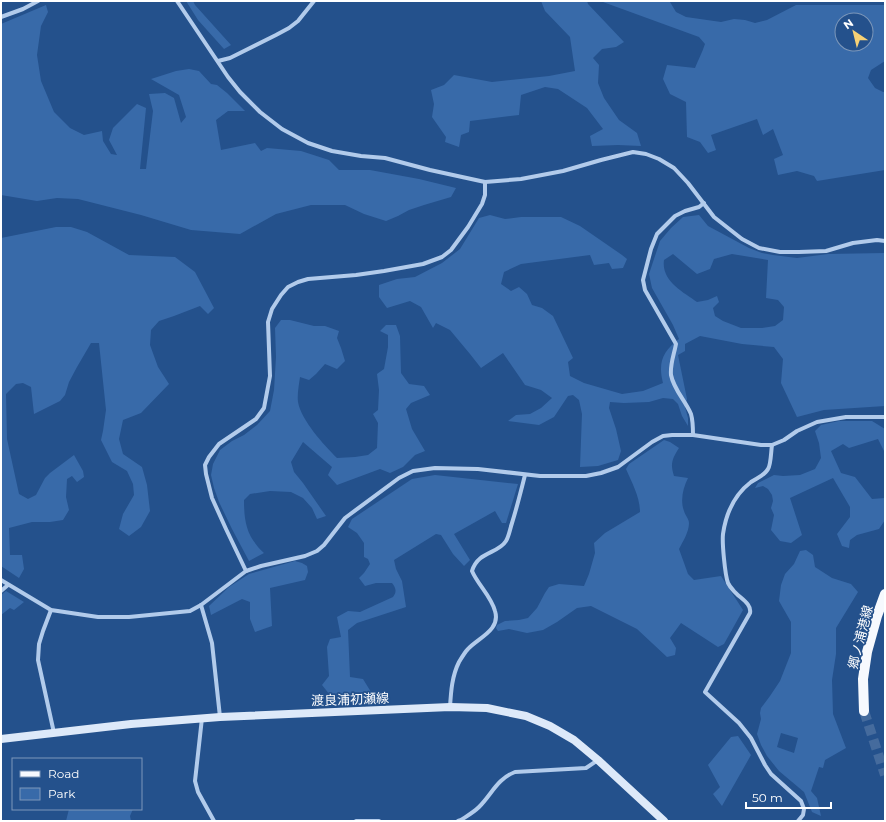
<svg xmlns="http://www.w3.org/2000/svg" width="886" height="822" font-family="Montserrat,'Noto Sans JP',sans-serif">
<style>
.green{fill:#386aa9;fill-rule:evenodd}
.lines{fill:none;stroke-linecap:round;stroke-linejoin:round}
.primary-tunnel{stroke:#456b9d;stroke-width:10;stroke-dasharray:10 5;stroke-linecap:butt}
.street{stroke:#b2cbeb;stroke-width:4}
.secondary{stroke:#dde9f9;stroke-width:8}
.primary{stroke:#f6f9fe;stroke-width:10}
.labels{text-anchor:middle;stroke-width:3.5;stroke-linejoin:round;paint-order:stroke}
.street-label{font-size:13px;fill:#fff;stroke:#24518c}
</style>
<rect width="100%" height="100%" fill="#24518c"/>
<g class="green">
<path d="M186 1H193L195 5 231 45 224 49 198 20Z"/>
<path d="M541 1H587L588 4 624 42 616 47 602 49 593 58 599 65 598 83 604 98 619 120 637 133 641 146 618 145 592 146 590 136 603 129 587 108 558 89 545 87 521 95 519 115 470 121 469 132 461 135 459 147 445 142 446 137 432 117 434 104 431 90 444 85 454 75 492 82 549 76 575 71 570 37 545 11Z"/>
<path d="M603 1H670V2L676 12 686 17 721 22 734 19 745 20 755 23 767 20 796 5H885V61L871 70 868 78 875 88 883 92H885V170L817 181 814 176 797 171 778 175 774 159 783 155 773 129 763 135 757 119 711 135 716 150 708 153 700 142 687 137 686 102 670 94 663 79 667 65 695 68C698 60 702 53 705 44L699 37 603 2ZM842 20H866V44H842Z"/>
<path d="M46 5 48 12 41 26 37 55 41 81 54 112 70 128 84 135 102 131 103 141 111 154 117 155 109 140 113 128 137 104 146 108 140 169H146L153 111 149 94 165 93 174 98 181 123 186 117 179 95 151 79 176 71 189 69 199 71 211 84 217 85 227 93 245 111H228L216 120 221 150 255 143 261 151 267 148 301 151 329 160 339 170H370L419 179 456 188 451 197 424 205 409 210 398 216 386 221 364 214 345 205H311L276 214 240 234 191 230 141 215 78 199 57 198 37 201 1 195V24Z"/>
<path d="M490 215 505 219 521 217H561L580 226 622 255 627 259 623 268 612 269 609 263 594 265 590 255 521 264 504 272 501 284 511 291 519 287 527 294 532 305 542 308 553 316 573 358 568 362 570 376 584 383 622 394 643 391 663 383C658 363 662 352 679 339L673 325 652 288 649 274 660 241 671 228 683 217 699 215 708 226 749 248 762 253 773 255 797 258 828 254 885 253V406L824 410 797 417 781 383 783 359 774 347 742 344 700 336 685 344V351L678 355 687 399 685 407 688 418V426L682 416 678 404 673 399 663 398 649 402 624 403 610 402 609 408 616 429 621 451 618 460 598 466 580 467 582 414 579 400 573 395 568 396 554 417 539 425 508 421 516 415 530 414 541 408 552 398 541 390 525 385 503 353 481 368 470 354 450 330 436 323 433 328 421 307 410 301 387 308 379 297V285L397 279 415 277 442 263 460 249 479 218ZM673 254 697 274 710 269 714 259 732 254 768 260 766 298 778 300 784 307 783 320 775 326 762 328H741L723 321 715 316 713 308 719 302 717 296 708 300 697 302C683 292 661 281 664 260Z"/>
<path d="M56 227H71L87 232 129 255 175 257 195 272 214 308 208 314 200 306 174 316 159 321 151 330 150 345 158 367 169 384 141 413 123 420 119 439 123 454 142 467 147 485 150 511 141 527 129 536 119 529 123 514 134 495 133 484 127 471 112 462 101 440 103 431 106 410 99 343H91L77 367 69 382 65 395 60 401 34 414 31 387 23 383 16 384 6 394 7 439 19 494 28 499 36 495 45 478 50 473 74 455 83 471 84 477 77 482 72 476 67 479 66 497 69 510 63 520 50 522H32L9 528 10 555H22L24 569 19 578 1 566V238Z"/>
<path d="M281 320H290L314 326H325L339 331 337 338 341 348 345 361 337 369 325 364 316 374 309 380 300 377C299 384 297 395 298 402 301 420 324 445 337 458L355 457 368 455 377 448 378 423 373 414 378 410 379 390 377 374 384 369 388 347V335L380 331 386 325H396L400 336 401 373 409 384 424 386 430 395 411 403 406 409 412 429 425 451 415 455 403 467 390 473 380 469 337 485 328 475 332 467 303 442 291 462 294 472 303 483 326 516 317 519 312 508 303 498 291 492 270 491 250 494 244 500C244 523 247 537 264 553L249 561 232 529 219 502 214 488 211 475 213 464 220 450 232 441 244 435 257 425 270 411 274 390 276 357 275 328Z"/>
<path d="M839 421H872L885 429V453L878 439 849 448 843 444 831 451 841 473 855 477 872 499 885 498V520L879 529 857 535 850 540 849 548 842 546 837 534 850 517V507L833 478 790 498 802 535 791 543 780 541 771 530 774 515 771 508 773 501 772 495 768 489 763 486 755 488 758 483 774 475 783 476 800 475 815 469 821 458 819 443 815 431 821 425Z"/>
<path d="M664 440 670 442 679 448C672 459 670 464 674 476L688 478C683 488 680 500 684 511 685 515 689 519 689 523 689 532 683 541 679 549L688 574 694 580 721 576 743 610 724 644 718 647 681 623 670 638 676 648 675 655 667 657 637 629 591 606 577 608 557 622 543 630 527 633 509 629 498 631 496 628 497 625 505 621 519 620 528 618 537 608 545 593 549 587 559 584 584 586 589 574 595 553 594 543 605 533 640 512C640 497 632 483 626 469L629 464Z"/>
<path d="M435 475 518 484 506 523H502L495 511 454 534 470 560 464 566 453 554 441 535 436 534 394 560 396 569 402 581 406 607 357 623 348 630 350 677 363 679 371 692C359 699 343 698 330 695L322 685 329 676 327 647 330 639 341 637 337 617 348 611 360 612 393 597C397 592 396 588 392 583H376L365 586 359 578 364 573 370 564 368 559 364 557V543L357 533 348 527 352 519 412 479Z"/>
<path d="M806 550 813 555 815 567 832 578 851 584 858 592 836 628V654L832 680 833 714 846 748 825 760 823 768 819 767 811 791 817 798 821 816 812 812 804 792 779 771 767 756 761 745 757 734 761 719 760 713 761 708 770 696 780 681 791 653V622L779 601 781 585 785 574 794 564 800 551ZM781 733 798 738 794 753 777 747Z"/>
<path d="M295 561 302 563 307 566 308 572 305 580 270 588 272 626 255 632 250 619V602L242 599 211 615 209 606 229 587 249 574Z"/>
<path d="M6 591 24 602 14 610 10 608 1 615V595Z"/>
<path d="M738 736 751 755 722 806 713 794 720 787 708 765 731 737Z"/>
<path d="M69 809H133L130 816 131 821H66Z"/>
</g>
<g class="lines">
<path class="primary-tunnel" d="M864 711 885 775"/>
<g class="street">
<path d="M177 1 228 77 240 92 260 112 282 129 308 143 332 151 361 156 385 158 430 170 485 182 521 179 563 171 601 160 633 152 646 154 659 159 674 168 688 183 714 217 742 239 759 248 780 252H799L826 251 853 243 877 240 885 241"/>
<path d="M1 17 23 9 38 1"/>
<path d="M218 61 230 58 276 35 289 28 298 21 314 1"/>
<path d="M693 435C693 428 693 421 691 414 685 400 674 390 671 375 670 364 674 355 676 344L645 290 643 280 651 249 657 234 675 216 685 211 699 207 704 203"/>
<path d="M772 445C771 451 771 465 768 469 765 475 757 478 751 482 734 495 726 513 723 534 722 543 725 575 728 583 729 585 731 588 733 590 739 598 752 603 750 613L705 692 739 723 751 738 765 765 771 774 801 801 804 809 803 815 798 821"/>
<path d="M246 571 226 529 212 498 206 474 205 465 209 457 219 444 256 419 264 408 270 376 268 322 272 309 281 295 288 287 298 282 308 279 356 275 384 271 423 264 442 257 451 250 468 227 482 204 485 195V182"/>
<path d="M1 580 51 610 98 617H129L190 611 201 605 246 571 261 566 305 556 317 551 324 545 345 518 399 478 413 471 435 468 478 469 540 476H586L601 473 618 467 652 442 663 436 672 435H693L761 445H772L784 440 797 431 817 422 846 417H885"/>
<path d="M1 591 8 585"/>
<path d="M201 605 212 643 220 717"/>
<path d="M51 610 43 631 39 644 38 660 54 733"/>
<path d="M450 707C451 691 452 676 459 662 462 657 465 652 468 649 478 638 501 630 495 611 491 596 478 585 472 571 478 551 498 554 506 541 509 536 510 529 512 523 517 507 521 491 525 475"/>
<path d="M202 718 195 781 198 792 214 821"/>
<path d="M356 821H379"/>
<path d="M458 821 461 820C467 816 474 812 479 807 492 794 497 779 515 772L586 768 598 760"/>
</g>
<path class="secondary" d="M1 739 131 724 220 717 450 707 487 708 526 716 550 726 574 740 598 760 664 821"/>
<path class="primary" d="M864 711 863 679 867 652 877 616 885 594"/>
</g>
<g class="labels">
<g class="street-label">
<text transform="translate(860 637) rotate(-76)" y="5">郷ノ浦港線</text>
<text transform="translate(350 699) rotate(-2)" y="5">渡良浦初瀬線</text>
</g>
</g>
<rect width="886" height="822" fill="none" stroke="#ffffff" stroke-width="4"/>
<rect x="12" y="758" width="130" height="52" fill="#24518c" stroke="#7c97ba"/>
<rect x="20" y="771" width="20" height="6" fill="#f6f9fe" stroke="#7c97ba"/>
<text x="48" y="778" font-size="12" fill="#ffffff">Road</text>
<rect x="20" y="788" width="20" height="12" fill="#386aa9" stroke="#7c97ba"/>
<text x="48" y="798" font-size="12" fill="#ffffff">Park</text>
<g transform="translate(854 32) rotate(325)"><circle r="19" fill="#24518c" stroke="#7c97ba"/>
<path d="M0-3L7 15L0 10L-7 15Z" fill="#f6d175"/>
<text y="-6" font-size="11" font-weight="bold" text-anchor="middle" fill="#ffffff">N</text>
</g>
<path d="M746 802v6h85v-6" fill="none" stroke="#ffffff" stroke-width="2"/>
<text x="752" y="802" font-size="12" fill="#ffffff" stroke="#24518c" stroke-width="3" paint-order="stroke">50 m</text>
</svg>
